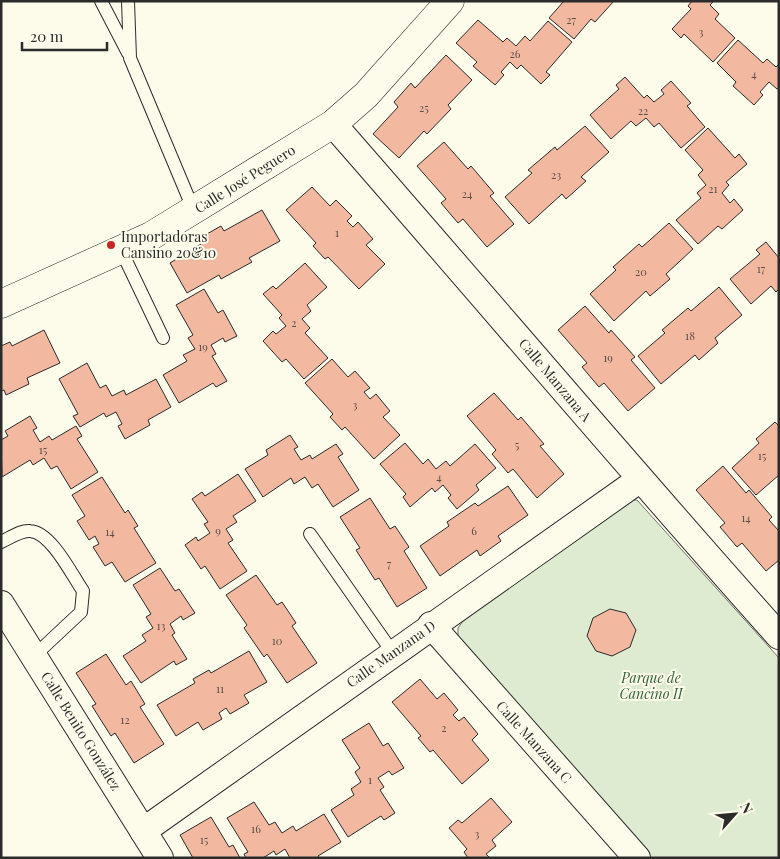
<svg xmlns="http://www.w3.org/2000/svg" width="780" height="859" font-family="'Playfair Display',serif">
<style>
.green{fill:#deebd1;stroke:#74746e}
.building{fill:#f2b8a0;stroke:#2b2b2b}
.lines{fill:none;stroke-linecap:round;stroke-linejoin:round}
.service-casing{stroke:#2b2b2b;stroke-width:14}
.minor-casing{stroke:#2b2b2b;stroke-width:28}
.secondary-casing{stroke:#2b2b2b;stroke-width:29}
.service{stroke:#fdfbea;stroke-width:12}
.minor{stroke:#fdfbea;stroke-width:26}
.secondary{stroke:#fdfbea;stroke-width:28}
.poi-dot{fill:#c62828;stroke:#fdfbea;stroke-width:2}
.labels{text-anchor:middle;stroke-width:4;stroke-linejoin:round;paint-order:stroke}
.number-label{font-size:11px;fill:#5d4e48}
.street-label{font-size:14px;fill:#2b2b2b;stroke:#fdfbea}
.poi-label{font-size:14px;fill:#2b2b2b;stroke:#fdfbea;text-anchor:start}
.park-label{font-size:14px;font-style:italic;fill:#34623c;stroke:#fdfbea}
</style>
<rect width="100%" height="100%" fill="#fdfbea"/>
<path class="green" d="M630 500H637L779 658V858H651L458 637V628L463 621Z"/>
<g class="building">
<path d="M564 1H614L595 22 591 19 574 39 549 18Z"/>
<path d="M692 1H714L710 5 719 14 715 19 735 38 713 62 684 34 681 38 672 29 691 9 688 6Z"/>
<path d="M478 20 503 42 507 38 516 46 525 36 530 41 548 21 572 42 546 72 550 75 541 84 521 65 517 69 510 62 501 72 504 75 495 85 473 66 477 62 456 43Z"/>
<path d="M738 40 763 63 767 59 776 67 779 64V88L777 89 769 82 760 92 763 95 754 105 733 86 736 82 717 63Z"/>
<path d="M446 55 472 80 448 105 451 109 427 134 424 131 399 158 373 134 398 107 394 102 411 83 415 88Z"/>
<path d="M625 77 644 98 647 95 654 102 664 94 661 90 671 81 691 103 687 106 705 127 681 148 659 123 654 127 646 118 636 126 631 121 611 139 590 115 619 89 616 85Z"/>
<path d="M585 126 609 152 581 177 586 181 566 199 562 194 529 224 505 197 532 173 528 170 555 147 557 150Z"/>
<path d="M708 128 735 158 739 154 747 164 726 182 729 185 722 193 730 203 734 199 743 210 722 229 718 226 698 244 676 220 701 198 697 193 706 185 698 175 703 170 685 150Z"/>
<path d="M444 142 468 169 471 166 494 193 490 196 514 224 487 247 463 219 458 223 441 203 446 199 417 166Z"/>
<path d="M312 187 330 206 336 200 352 216 347 221 353 227 358 222 373 239 366 245 385 264 359 289 328 257 325 259 313 246 316 243 286 210Z"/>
<path d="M262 210 280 241 249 258 252 262 221 279 219 275 187 293 170 263 201 244 198 239 221 226 224 231Z"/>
<path d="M669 223 693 249 666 274 670 279 650 296 646 291 614 321 590 294 616 270 613 267 639 244 642 247Z"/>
<path d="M766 242 779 258V289L776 292 771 286 751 304 730 279 760 254 756 250Z"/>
<path d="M305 263 327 287 307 305 311 311 302 319 310 328 305 333 328 358 304 379 286 359 282 362 263 341 273 331 276 334 286 326 279 318 282 315 263 294 273 286 276 289Z"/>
<path d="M719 287 742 315 715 338 718 343 699 360 695 355 661 384 638 356 665 333 662 330 688 308 691 311Z"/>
<path d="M204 289 218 313 223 310 237 336 225 342 223 338 211 345 216 354 212 356 227 381 216 387 213 383 179 403 163 375 187 361 183 355 195 349 188 338 193 335 176 305Z"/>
<path d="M585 306 609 333 611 330 635 357 631 360 655 388 628 411 604 383 599 387 582 367 587 363 558 330Z"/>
<path d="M44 330 60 363 27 378 29 384 6 395 4 390 1 391V346L10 342 12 346Z"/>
<path d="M332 359 348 377 355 371 370 388 364 392 370 399 376 394 390 411 383 417 400 435 374 459 345 427 342 430 330 417 333 414 305 383Z"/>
<path d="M87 363 100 388 106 385 112 396 124 390 126 395 156 379 171 407 148 420 150 425 125 439 118 426 122 424 116 412 106 417 104 413 80 427 73 416 78 414 59 379Z"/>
<path d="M494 393 518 420 521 417 544 444 540 446 564 474 537 498 513 469 508 473 492 454 496 450 467 416Z"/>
<path d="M30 416 37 428 33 430 40 442 49 436 52 440 76 426 82 436 77 439 98 472 71 489 57 466 51 469 44 458 33 465 30 460 2 477 1 440 8 436 5 431Z"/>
<path d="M775 422 779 426V475L756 495 732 468 759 443 756 439Z"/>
<path d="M290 435 298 447 294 449 301 460 310 455 312 459 336 444 343 454 338 457 359 490 333 507 318 484 312 488 305 477 294 484 291 478 263 497 245 469 268 455 266 450Z"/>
<path d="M405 443 423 464 428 459 436 469 446 461 450 466 475 444 496 468 476 485 479 490 457 509 448 498 451 495 443 485 435 492 432 488 410 507 403 497 406 494 380 464Z"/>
<path d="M723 466 746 493 749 490 772 517 769 520 779 531V560L766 571 742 543 737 547 720 527 725 523 696 490Z"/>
<path d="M238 474 256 501 233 516 237 522 226 529 233 540 228 543 247 571 220 589 205 566 201 569 185 545 196 537 198 541 210 533 204 524 208 522 192 499 202 492 205 496Z"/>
<path d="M102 477 125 513 128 510 138 526 134 528 156 563 125 582 112 562 105 566 93 547 99 544 95 536 89 540 77 521 85 516 72 495Z"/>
<path d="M508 486 528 515 498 536 501 541 480 556 477 550 440 576 420 546 449 526 447 522 475 503 478 506Z"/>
<path d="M370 498 390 529 395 526 409 547 404 551 427 588 397 607 379 578 375 580 356 550 360 548 340 517Z"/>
<path d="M160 568 175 591 179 589 195 613 183 620 181 616 170 624 175 633 172 635 187 659 176 665 174 661 141 683 123 656 146 641 142 635 153 628 146 617 151 614 133 585Z"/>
<path d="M256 575 277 605 282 602 296 623 292 626 317 663 287 683 267 654 264 657 244 628 247 625 226 595Z"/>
<path d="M610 609 626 613 636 630 630 647 612 656 596 651 587 636 593 618Z"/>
<path d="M249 651 267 682 244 695 249 703 230 714 226 708 219 713 222 719 203 730 198 722 176 736 157 705 195 683 193 679 209 670 211 673Z"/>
<path d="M106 654 126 685 131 681 145 704 140 707 164 744 134 763 115 733 111 736 92 706 96 704 76 673Z"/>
<path d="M420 679 437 699 444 693 458 710 453 715 459 721 464 717 478 734 472 740 489 760 462 784 433 750 430 752 418 738 421 736 392 702Z"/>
<path d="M369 723 383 746 388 743 404 768 392 775 389 771 378 778 384 787 380 790 395 813 384 820 381 816 348 837 331 810 354 795 351 789 361 782 355 772 360 768 342 740Z"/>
<path d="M491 798 512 822 492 840 496 846 486 854 490 858H468L464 852 467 849 449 828 458 820 462 823Z"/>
<path d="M254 802 269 825 275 822 282 833 293 826 296 831 324 814 341 842 318 856 319 858H290L285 849 276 855 274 851 263 858H246L244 854 248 852 227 818Z"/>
<path d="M211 817 229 847 233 845 240 858H193L180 835Z"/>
</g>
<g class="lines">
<g class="service-casing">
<g id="service">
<path d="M101 1 128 53"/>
<path d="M128 1 130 58 194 211"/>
<path d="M121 250 163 338"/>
<path d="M310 534 393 653"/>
<path d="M1 542C10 538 21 530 30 531 51 532 72 575 83 591L81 612 34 656"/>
</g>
</g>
<g class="minor-casing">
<g id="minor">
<path d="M333 124C482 294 628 467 779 636"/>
<path d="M1 604 160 858"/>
<path d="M431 625 637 858"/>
<path d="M143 831 639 480"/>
</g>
</g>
<g class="secondary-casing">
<path id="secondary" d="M1 304 151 236 333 124 366 95 450 1"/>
</g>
<use href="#service" class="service"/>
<use href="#minor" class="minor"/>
<use href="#secondary" class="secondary"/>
</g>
<circle class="poi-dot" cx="111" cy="245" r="5"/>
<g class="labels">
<g class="number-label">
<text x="571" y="24">27</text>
<text x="701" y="36">3</text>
<text x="515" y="58">26</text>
<text x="754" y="78">4</text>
<text x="424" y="112">25</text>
<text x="643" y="115">22</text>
<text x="556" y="179">23</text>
<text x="713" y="193">21</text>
<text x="467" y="198">24</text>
<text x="337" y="237">1</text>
<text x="761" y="273">17</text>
<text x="641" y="276">20</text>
<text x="294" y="327">2</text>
<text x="690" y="340">18</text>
<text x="203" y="351">19</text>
<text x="608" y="362">19</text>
<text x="355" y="409">3</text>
<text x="517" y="449">5</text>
<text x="43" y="454">15</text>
<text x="762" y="460">15</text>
<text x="439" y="481">4</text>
<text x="746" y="522">14</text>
<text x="218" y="535">9</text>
<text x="474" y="535">6</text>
<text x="110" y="536">14</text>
<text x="389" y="568">7</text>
<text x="161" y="630">13</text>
<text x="277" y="645">10</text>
<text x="220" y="693">11</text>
<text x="125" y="724">12</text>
<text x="444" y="732">2</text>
<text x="370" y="784">1</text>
<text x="256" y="833">16</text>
<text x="477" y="838">3</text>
<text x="204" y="844">15</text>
</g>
<g class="street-label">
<text transform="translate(245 179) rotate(-32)" y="5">Calle José Peguero</text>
<text transform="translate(555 380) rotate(50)" y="5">Calle Manzana A</text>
<text transform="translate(391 654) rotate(-35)" y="5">Calle Manzana D</text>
<text transform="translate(81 731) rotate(58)" y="5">Calle Benito González</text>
<text transform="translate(534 742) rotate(48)" y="5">Calle Manzana C</text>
</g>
<g class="poi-label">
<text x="121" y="242">Importadoras<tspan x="121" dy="16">Cansino 20&amp;10</tspan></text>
</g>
<g class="park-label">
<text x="651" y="683">Parque de<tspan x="651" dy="16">Cancino II</tspan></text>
</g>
</g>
<rect width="780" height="859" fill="none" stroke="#2b2b2b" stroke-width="5"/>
<g transform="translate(735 814) rotate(63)" stroke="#fdfbea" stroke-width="4" paint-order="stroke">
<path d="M0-4L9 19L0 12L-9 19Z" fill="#2b2b2b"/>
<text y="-8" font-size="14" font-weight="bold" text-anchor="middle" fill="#2b2b2b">N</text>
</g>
<path d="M22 42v8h85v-8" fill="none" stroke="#2b2b2b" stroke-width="2.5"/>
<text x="30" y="42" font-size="15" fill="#2b2b2b" stroke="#fdfbea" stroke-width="4" paint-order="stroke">20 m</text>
</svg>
